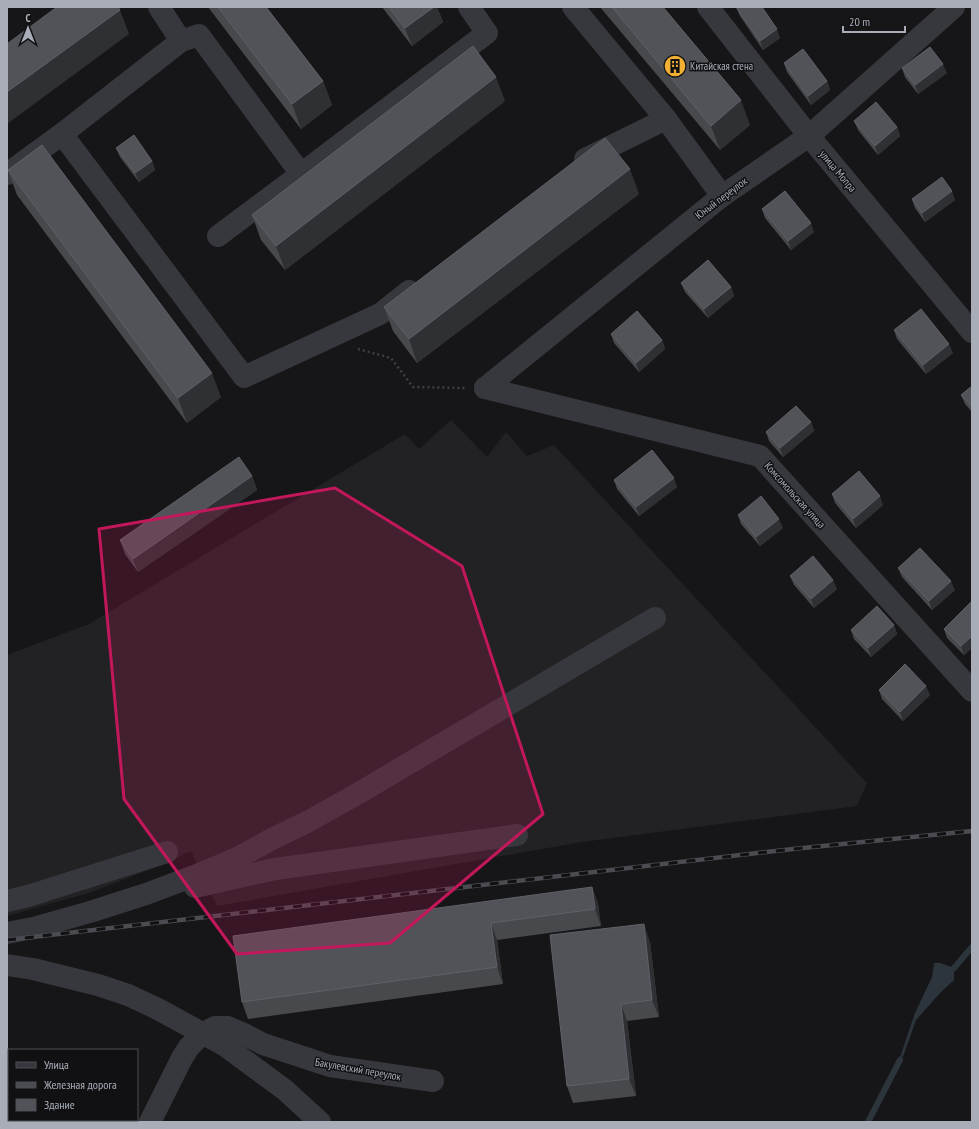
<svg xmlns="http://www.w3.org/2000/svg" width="979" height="1129" font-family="'PT Sans Narrow',sans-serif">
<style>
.built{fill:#222225}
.water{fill:#2c353c}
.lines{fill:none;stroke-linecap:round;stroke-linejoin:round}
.stream{stroke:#2c353c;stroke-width:6}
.path{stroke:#3d3f44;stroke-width:2.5;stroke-dasharray:2 3;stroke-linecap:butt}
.minor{stroke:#37383d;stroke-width:22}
.rail-casing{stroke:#4a4c52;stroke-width:4.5}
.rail{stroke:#111113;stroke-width:3;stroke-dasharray:9;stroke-linecap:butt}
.wall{fill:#47494d}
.shaded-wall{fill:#2f3033}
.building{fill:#525359;stroke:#5f6168}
.marked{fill:#c2185b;fill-opacity:0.2;stroke:#c2185b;stroke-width:3;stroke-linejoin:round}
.labels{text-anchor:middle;stroke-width:3;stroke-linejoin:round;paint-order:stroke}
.poi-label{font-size:11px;fill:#a8adb8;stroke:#111113;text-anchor:start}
.street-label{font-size:11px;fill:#a8adb8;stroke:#111113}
</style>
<rect width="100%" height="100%" fill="#161618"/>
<path class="built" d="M451 420 487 457 506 432 527 456 554 445 867 783 857 806 582 842 217 906 191 851 162 865 89 893 7 916V655L89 624 405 434 419 449Z"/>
<path class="water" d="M934 963H940L954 968V980L940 993 916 1020 904 1054 897 1066 915 1013 932 977Z"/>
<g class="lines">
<g class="stream">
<path d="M949 972 954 968 972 947"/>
<path d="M868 1122 900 1060"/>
</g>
<path class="path" d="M358 349 391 358 413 387 465 388"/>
<g class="minor">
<path d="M573 7 666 119 722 196"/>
<path d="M708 7 809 136 972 332"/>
<path d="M181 41 199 35 301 174 487 33 469 7"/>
<path d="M62 134 244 377 380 314 409 291"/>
<path d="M585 159 666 119"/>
<path d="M7 174 62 134 181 41 159 7"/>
<path d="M218 236 301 174"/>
<path d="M485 388 722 196 809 136 954 7"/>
<path d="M485 388 760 456 972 691"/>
<path d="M195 887 275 869 517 835"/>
<path d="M7 901 28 896 167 852"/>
<path d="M7 933 33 928 90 912 146 894 202 873 241 856 272 839 307 822 352 797 655 618"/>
<path d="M7 965 33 969 98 985 128 995 156 1008 224 1045 285 1090 320 1122"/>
<path d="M150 1122 182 1058 189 1047 203 1033 215 1027H228L244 1034 263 1044 330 1066 433 1081"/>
</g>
<g class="rail-casing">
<path id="rail" d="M7 940 793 849 972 831"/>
</g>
<use href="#rail" class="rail"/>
</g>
<g class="wall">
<path d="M208 7H266L323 81 332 105 301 129Z"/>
<path d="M382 7H437L443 22 412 46Z"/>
<path d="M600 7H663L750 125 720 150Z"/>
<path d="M736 7 780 38 763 50 740 16Z"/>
<path d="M784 63 827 81 830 90 811 105 787 72Z"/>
<path d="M902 68 947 73 918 94 905 77Z"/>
<path d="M505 101 285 270 261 240 252 215Z"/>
<path d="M854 121 897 127 900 136 878 155 858 130Z"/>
<path d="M116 148 152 161 155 170 139 182 120 157Z"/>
<path d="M8 170 221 397 187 423 17 195Z"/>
<path d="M639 194 417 363 393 331 384 307Z"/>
<path d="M912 199 955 200 925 222 915 208Z"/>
<path d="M762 209 814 232 791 250 765 218Z"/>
<path d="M681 283 731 287 734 296 708 318 685 292Z"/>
<path d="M894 330 953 353 926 374 897 339Z"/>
<path d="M611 334 662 340 665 349 639 372 614 343Z"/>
<path d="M972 386V412L965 404 961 395Z"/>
<path d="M811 422 814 431 783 457 769 441 766 432Z"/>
<path d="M252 476 257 490 138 572 125 554 120 540Z"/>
<path d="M614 480 677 487 639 516 617 489Z"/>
<path d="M832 494 883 505 856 528 835 503Z"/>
<path d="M738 515 783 528 760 546 741 524Z"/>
<path d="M898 568 955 590 932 610 902 577Z"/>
<path d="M790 576 837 589 814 608 794 585Z"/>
<path d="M972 601V648L964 655 947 638 944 629Z"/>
<path d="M894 625 897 634 871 657 854 639 851 630Z"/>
<path d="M879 690 930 695 903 721 882 699Z"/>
<path d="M592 887 598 904 601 926 497 940 503 984 248 1019 242 1002Z"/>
<path d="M650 942 659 1017 627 1021 636 1096 573 1103 567 1086Z"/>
</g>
<g class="shaded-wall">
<path d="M434 7H437L443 22 412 46 405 28Z"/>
<path d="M120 10 129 34 7 124V92Z"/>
<path d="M777 29 780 38 763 50 760 41Z"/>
<path d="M943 64 947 73 918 94 915 85Z"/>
<path d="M496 77 505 101 285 270 276 246Z"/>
<path d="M323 81 332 105 301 129 292 104Z"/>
<path d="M827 81 830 90 811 105 808 96Z"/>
<path d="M741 100 750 125 720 150 711 126Z"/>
<path d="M897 127 900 136 878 155 875 146Z"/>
<path d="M152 161 155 170 139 182 135 173Z"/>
<path d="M630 169 639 194 417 363 409 339Z"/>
<path d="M952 191 955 200 925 222 922 213Z"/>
<path d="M811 223 814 232 791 250 788 241Z"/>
<path d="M731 287 734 296 708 318 704 309Z"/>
<path d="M662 340 665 349 639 372 636 363Z"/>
<path d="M949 344 953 353 926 374 923 365Z"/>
<path d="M212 373 221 397 187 423 178 398Z"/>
<path d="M811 422 814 431 783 457 780 448Z"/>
<path d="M252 476 257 490 138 572 133 559Z"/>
<path d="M674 478 677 487 639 516 636 507Z"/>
<path d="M880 496 883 505 856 528 853 519Z"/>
<path d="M779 519 783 528 760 546 756 537Z"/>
<path d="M833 580 837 589 814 608 811 599Z"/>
<path d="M951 581 955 590 932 610 929 601Z"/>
<path d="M894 625 897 634 871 657 868 648Z"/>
<path d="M972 636V648L964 655 961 646Z"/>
<path d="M926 686 930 695 903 721 900 712Z"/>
<path d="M592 887 598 904 601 926 595 909Z"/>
<path d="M491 923 497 940 503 984 497 967Z"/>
<path d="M644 924 650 942 659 1017 652 1000Z"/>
<path d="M621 1004 627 1021 636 1096 629 1079Z"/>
</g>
<g class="building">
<path d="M57 7H118L120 10 7 92V44Z"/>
<path d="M218 7H266L323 81 292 104Z"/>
<path d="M389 7H434L405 28Z"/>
<path d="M612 7H663L741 100 711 126Z"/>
<path d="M736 7H762L777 29 760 41Z"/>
<path d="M473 46 496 77 276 246 252 215Z"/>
<path d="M930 47 943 64 915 85 902 68Z"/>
<path d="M803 49 827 81 808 96 784 63Z"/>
<path d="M876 102 897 127 875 146 854 121Z"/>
<path d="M134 135 152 161 135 173 116 148Z"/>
<path d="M605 138 630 169 409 339 384 307Z"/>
<path d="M42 145 212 373 178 398 8 170Z"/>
<path d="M942 177 952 191 922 213 912 199Z"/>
<path d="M785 191 811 223 788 241 762 209Z"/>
<path d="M708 260 731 287 704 309 681 283Z"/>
<path d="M921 309 949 344 923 365 894 330Z"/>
<path d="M637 311 662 340 636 363 611 334Z"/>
<path d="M972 386V407L961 395Z"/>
<path d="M796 406 811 422 780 448 766 432Z"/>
<path d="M652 450 674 478 636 507 614 480Z"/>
<path d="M239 457 252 476 133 559 120 540Z"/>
<path d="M859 471 880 496 853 519 832 494Z"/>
<path d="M761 496 779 519 756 537 738 515Z"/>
<path d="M920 548 951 581 929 601 898 568Z"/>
<path d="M813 556 833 580 811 599 790 576Z"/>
<path d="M972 601V636L961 646 944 629Z"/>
<path d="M877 606 894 625 868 648 851 630Z"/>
<path d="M905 664 926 686 900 712 879 690Z"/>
<path d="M592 887 595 909 491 923 497 967 242 1002 233 936Z"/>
<path d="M644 924 652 1000 621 1004 629 1079 567 1086 550 935Z"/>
</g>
<path class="marked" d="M335 488 462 566 543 814 390 943 237 954 124 799 99 529Z"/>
<defs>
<g id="building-disc" transform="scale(1.15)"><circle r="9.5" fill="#f2b134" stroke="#111113"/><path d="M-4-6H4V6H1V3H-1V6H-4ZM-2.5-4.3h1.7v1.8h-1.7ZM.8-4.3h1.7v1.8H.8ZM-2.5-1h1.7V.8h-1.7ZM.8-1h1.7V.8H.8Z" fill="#111"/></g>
</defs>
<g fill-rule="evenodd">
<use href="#building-disc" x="675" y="66"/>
</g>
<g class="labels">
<g class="poi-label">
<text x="690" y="70">Китайская стена</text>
</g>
<g class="street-label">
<text transform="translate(838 171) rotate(50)" y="4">улица Мопра</text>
<text transform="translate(721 198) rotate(-37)" y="4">Юный переулок</text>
<text transform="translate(795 495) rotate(48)" y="4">Комсомольская улица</text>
<text transform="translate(358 1069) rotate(10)" y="4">Бакулевский переулок</text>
</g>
</g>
<rect width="979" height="1129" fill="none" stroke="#a8adb8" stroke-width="16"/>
<rect x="8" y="1049" width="130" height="72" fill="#111113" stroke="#4d4f55"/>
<rect x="16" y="1062" width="20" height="6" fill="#37383d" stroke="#4d4f55"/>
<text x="44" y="1069" font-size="12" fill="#a8adb8">Улица</text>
<rect x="16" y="1082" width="20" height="6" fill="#4a4c52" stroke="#4d4f55"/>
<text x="44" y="1089" font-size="12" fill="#a8adb8">Железная дорога</text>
<rect x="16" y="1099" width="20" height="12" fill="#525359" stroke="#4d4f55"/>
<text x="44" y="1109" font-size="12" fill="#a8adb8">Здание</text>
<g transform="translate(28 28)" stroke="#111113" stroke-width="3" paint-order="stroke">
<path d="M0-3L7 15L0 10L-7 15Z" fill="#a8adb8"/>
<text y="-6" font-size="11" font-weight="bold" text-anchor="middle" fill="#a8adb8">С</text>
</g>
<path d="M843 26v6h62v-6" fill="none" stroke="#a8adb8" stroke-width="2"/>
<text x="849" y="26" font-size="12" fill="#a8adb8" stroke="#111113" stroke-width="3" paint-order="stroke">20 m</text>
</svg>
